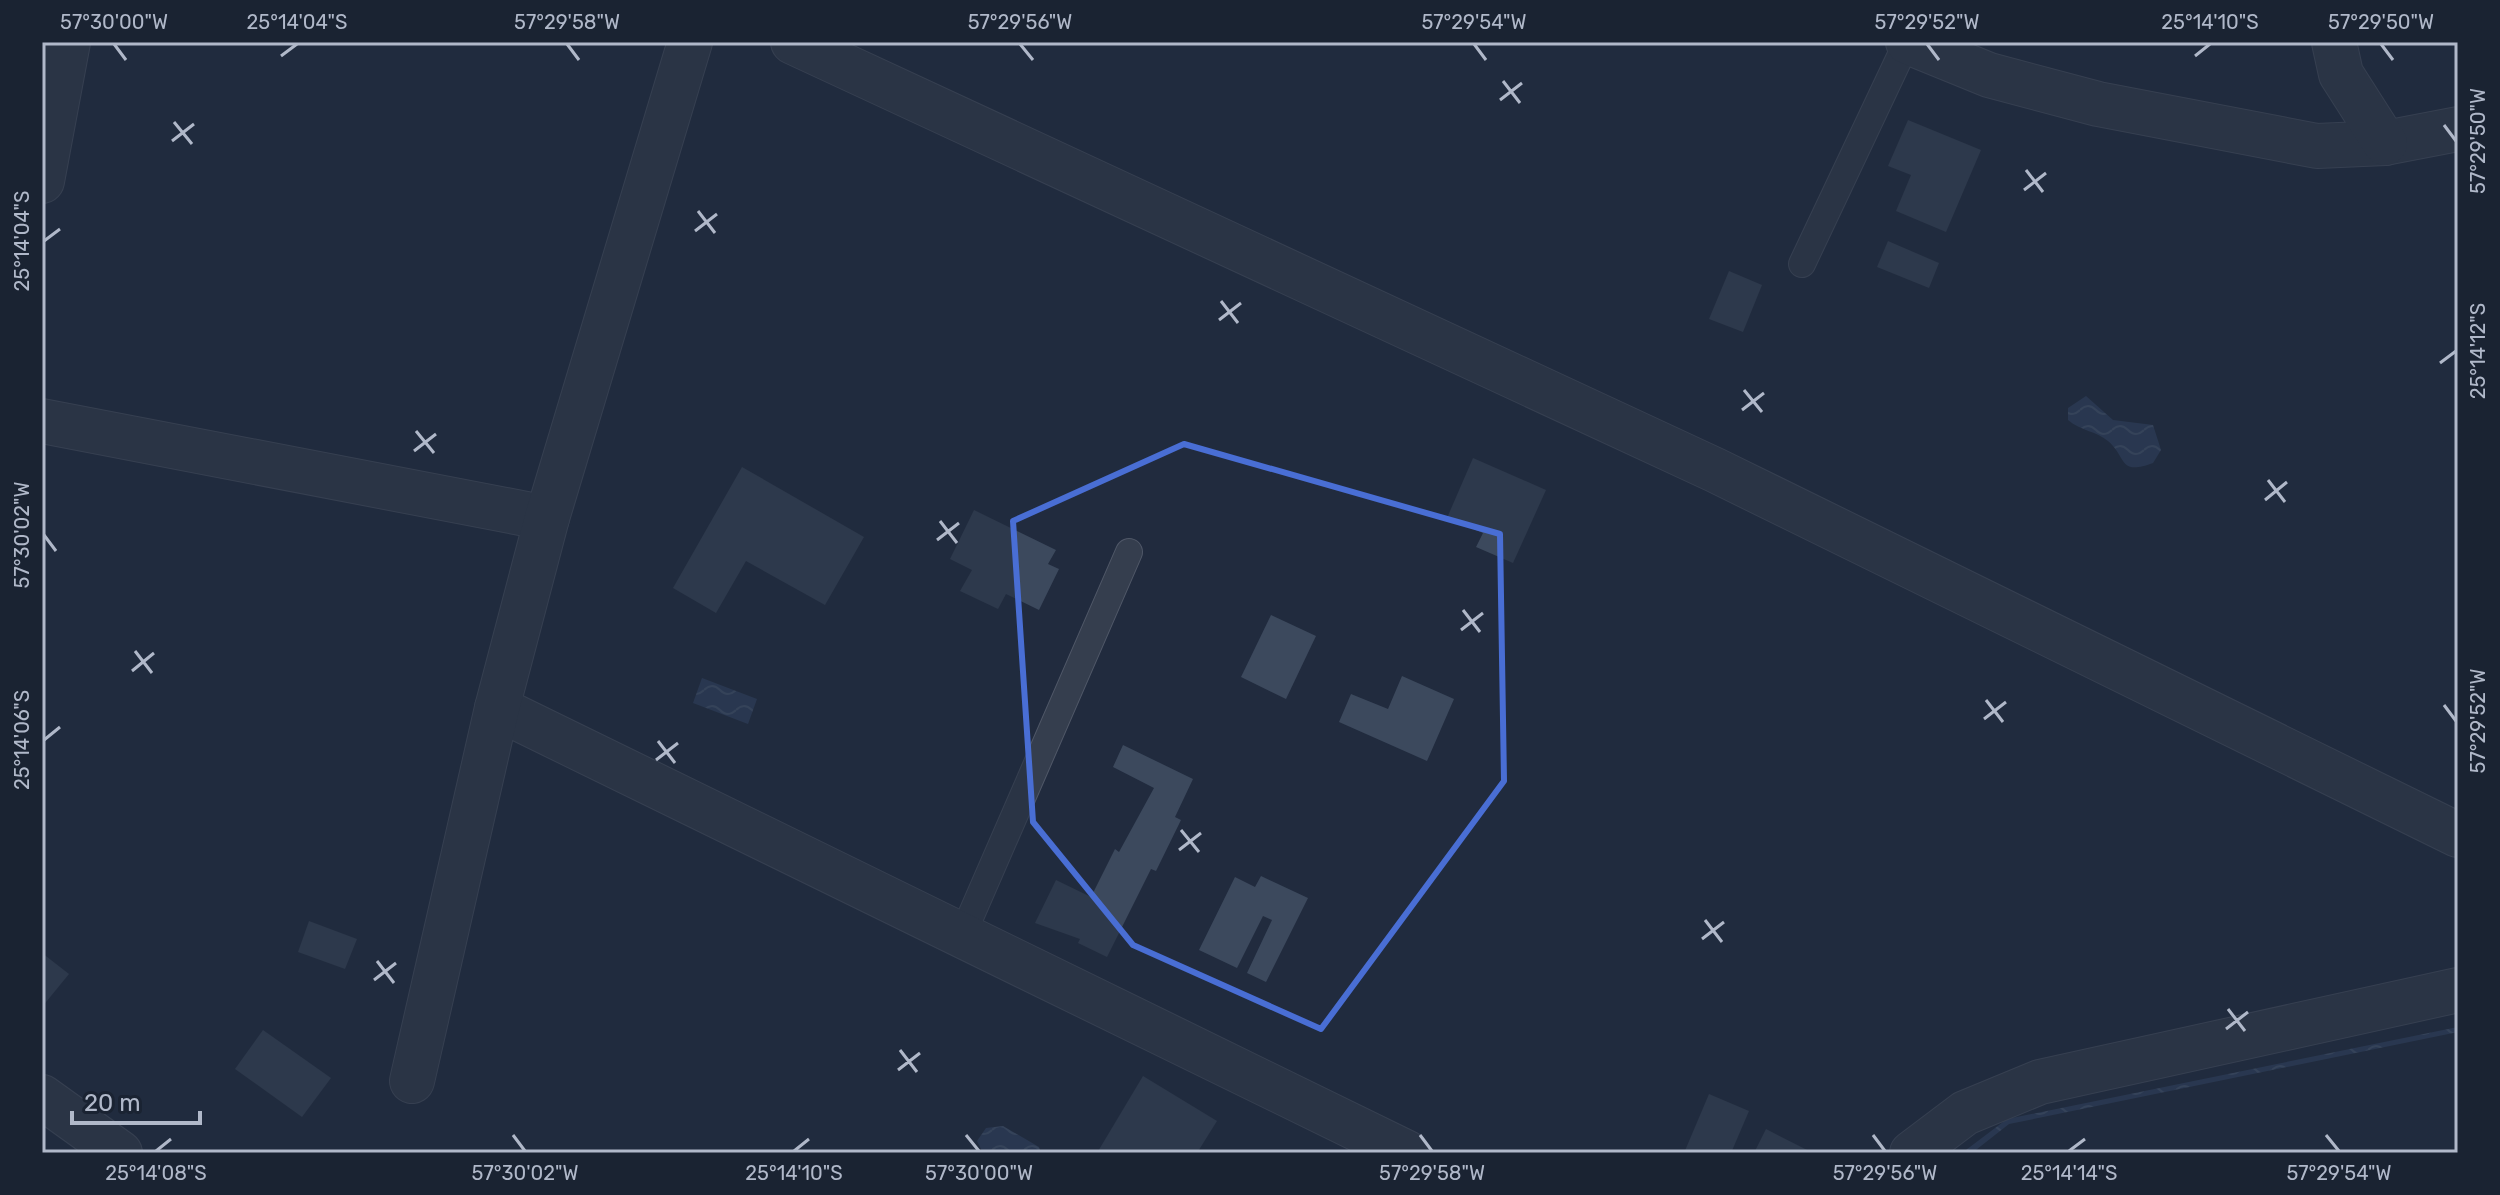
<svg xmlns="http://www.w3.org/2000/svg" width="2500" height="1195" font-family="Rubik,sans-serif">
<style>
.water{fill:url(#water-waves)}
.building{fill:#3c495d}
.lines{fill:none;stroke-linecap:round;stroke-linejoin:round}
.service-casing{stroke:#505868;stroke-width:28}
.minor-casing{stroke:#505868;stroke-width:46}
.tertiary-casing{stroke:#505868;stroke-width:46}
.service{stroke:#353e4e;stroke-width:26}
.minor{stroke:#353e4e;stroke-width:44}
.tertiary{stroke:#353e4e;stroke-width:44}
.marked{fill:none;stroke:#496ed4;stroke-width:6;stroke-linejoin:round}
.ticks{fill:none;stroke:#b0b8c9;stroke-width:3}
.neatline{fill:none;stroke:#b0b8c9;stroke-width:3}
.ticks-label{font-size:20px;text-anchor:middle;fill:#b0b8c9}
</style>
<defs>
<pattern id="water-waves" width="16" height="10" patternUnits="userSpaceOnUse" patternTransform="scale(2)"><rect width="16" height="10" fill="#334667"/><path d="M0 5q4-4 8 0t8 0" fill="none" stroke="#4e5f7b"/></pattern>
</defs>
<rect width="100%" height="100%" fill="#212b3e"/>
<g class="water">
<path d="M2086 396 2113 420 2153 425 2161 450 2153 463C2118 476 2127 457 2108 441 2096 431 2081 431 2068 420V408Z"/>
<path d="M702 678 757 699 748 724 693 703Z"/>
<path d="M2458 1027V1032L2009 1124 1972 1153 1966 1150 2007 1119Z"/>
<path d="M1003 1126 1039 1147 1041 1153H983L977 1141 986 1128Z"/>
</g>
<g class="building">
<path d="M1908 120 1981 150 1946 232 1896 211 1911 175 1888 166Z"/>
<path d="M1888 241 1939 263 1929 288 1877 267Z"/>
<path d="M1729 271 1762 285 1743 332 1709 319Z"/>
<path d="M1473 458 1546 490 1513 563 1476 547 1483 533 1447 518Z"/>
<path d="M742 467 864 537 825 605 746 561 716 613 673 588Z"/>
<path d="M974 510 1056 550 1048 564 1059 569 1039 610 1006 594 998 609 960 591 972 570 950 559Z"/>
<path d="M1271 615 1316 636 1286 699 1241 677Z"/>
<path d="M1402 676 1454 699 1427 761 1339 722 1351 694 1388 709Z"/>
<path d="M1123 745 1193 779 1175 817 1181 820 1156 871 1151 869 1107 957 1078 943 1080 939 1035 923 1056 880 1091 897 1115 849 1119 852 1154 788 1113 767Z"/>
<path d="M1261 876 1308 898 1266 982 1247 973 1272 920 1263 916 1237 968 1199 950 1235 877 1255 887Z"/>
<path d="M309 921 357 939 345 969 298 952Z"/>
<path d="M42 953 69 974 42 1007Z"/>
<path d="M263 1030 331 1078 302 1117 235 1069Z"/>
<path d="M1143 1076 1217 1121 1197 1153H1097Z"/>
<path d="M1709 1094 1749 1111 1731 1153H1684Z"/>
<path d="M1766 1129 1813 1153H1754Z"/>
</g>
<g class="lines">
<g class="service-casing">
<g id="service">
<path d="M1802 264 1907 42"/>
<path d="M962 936 1129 552"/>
</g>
</g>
<g class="minor-casing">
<g id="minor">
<path d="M793 42 1715 470 2458 835"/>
<path d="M1908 42 1989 75 2098 104 2317 146 2385 143 2458 129"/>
<path d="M2334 42 2341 74 2385 143"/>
<path d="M42 181 68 42"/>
<path d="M42 421 547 518"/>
<path d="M497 708 1407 1153"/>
<path d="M412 1081 497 708 547 518 690 42"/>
<path d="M42 1097 120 1153"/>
</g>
</g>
<g class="tertiary-casing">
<path id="tertiary" d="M1912 1153 1965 1113 2040 1082 2458 990"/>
</g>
<use href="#service" class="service"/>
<use href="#minor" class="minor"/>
<use href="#tertiary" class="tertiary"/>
</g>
<path d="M0 0H2500V1195H0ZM1184 444 1500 534 1504 781 1321 1029 1133 945 1033 822 1013 521Z" fill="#212b3e" fill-opacity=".55" fill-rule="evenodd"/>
<path class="marked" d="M1184 444 1500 534 1504 781 1321 1029 1133 945 1033 822 1013 521Z"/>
<path class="ticks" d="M114 44 126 60M567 44 579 60M1020 44 1033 60M1474 44 1486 60M1927 44 1939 60M2381 44 2393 60M281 56 297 44M2195 56 2210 44M1503 81 1520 103M1500 100 1522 83M174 122 192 144M2444 125 2456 141M172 141 194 124M2026 170 2043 192M2024 190 2046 173M698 211 715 233M695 231 717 214M44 241 60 229M1221 301 1238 323M1219 320 1241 303M2440 363 2456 351M1744 390 1762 412M1742 410 1764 393M416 431 434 453M414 451 436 434M2268 480 2285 502M2265 500 2287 482M940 521 957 543M44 535 56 551M937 540 959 523M1463 610 1480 632M1461 630 1483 613M135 651 152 673M132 671 154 653M1986 700 2003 722M2444 705 2456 721M1984 719 2006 702M44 740 60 727M658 741 675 763M656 760 678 743M1181 830 1199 852M1179 850 1201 833M1705 920 1722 942M1702 939 1724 922M377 961 394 983M374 980 396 963M2228 1009 2245 1031M2226 1029 2248 1012M900 1050 917 1072M898 1070 920 1053M513 1135 525 1151M966 1135 979 1151M1420 1135 1432 1151M1873 1135 1885 1151M2326 1135 2339 1151M156 1151 171 1139M794 1151 809 1139M2069 1151 2085 1139"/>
<rect width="2500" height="1195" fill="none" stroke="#1a2332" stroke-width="88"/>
<path d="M72 1111v12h128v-12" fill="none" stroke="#b0b8c9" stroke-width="4"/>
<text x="84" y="1111" font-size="24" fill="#b0b8c9" stroke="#1a2332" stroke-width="6" paint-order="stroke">20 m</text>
<rect x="44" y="44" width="2412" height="1107" class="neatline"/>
<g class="ticks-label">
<text x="114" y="29">57°30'00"W</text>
<text x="297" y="29">25°14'04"S</text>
<text x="567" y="29">57°29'58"W</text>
<text x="1020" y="29">57°29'56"W</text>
<text x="1474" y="29">57°29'54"W</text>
<text x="1927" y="29">57°29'52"W</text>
<text x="2210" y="29">25°14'10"S</text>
<text x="2381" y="29">57°29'50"W</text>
<text transform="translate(2478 141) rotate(-90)" y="7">57°29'50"W</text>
<text transform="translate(22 241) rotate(-90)" y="7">25°14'04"S</text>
<text transform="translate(2478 351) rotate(-90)" y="7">25°14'12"S</text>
<text transform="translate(22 535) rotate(-90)" y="7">57°30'02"W</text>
<text transform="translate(2478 721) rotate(-90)" y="7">57°29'52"W</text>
<text transform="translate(22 740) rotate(-90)" y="7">25°14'06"S</text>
<text x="156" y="1180">25°14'08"S</text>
<text x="525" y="1180">57°30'02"W</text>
<text x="794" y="1180">25°14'10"S</text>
<text x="979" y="1180">57°30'00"W</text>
<text x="1432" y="1180">57°29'58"W</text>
<text x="1885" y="1180">57°29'56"W</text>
<text x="2069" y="1180">25°14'14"S</text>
<text x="2339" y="1180">57°29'54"W</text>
</g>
</svg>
